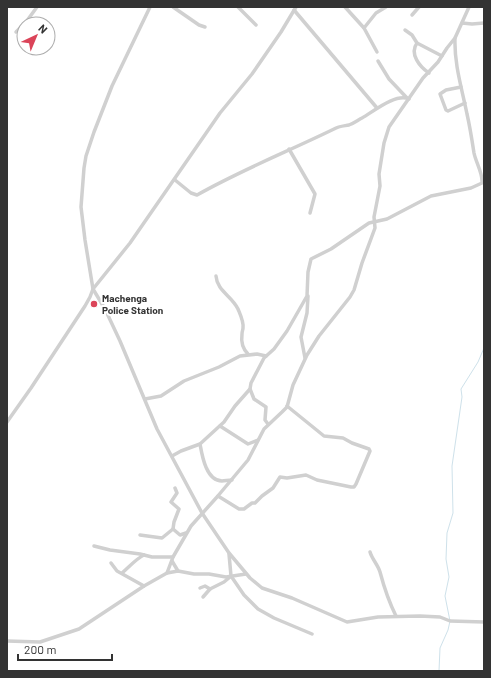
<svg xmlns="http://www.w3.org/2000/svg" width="491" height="678" font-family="Barlow,sans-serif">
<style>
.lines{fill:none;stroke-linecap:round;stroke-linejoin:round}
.stream{stroke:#cee1ea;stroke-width:1}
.street{stroke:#d0d0d0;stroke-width:3.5}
.poi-dot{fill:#db4459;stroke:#fff;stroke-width:1.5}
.labels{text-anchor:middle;stroke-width:4;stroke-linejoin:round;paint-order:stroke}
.poi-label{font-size:10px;font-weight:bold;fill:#333;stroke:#fff;text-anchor:start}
</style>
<rect width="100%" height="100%" fill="#fff"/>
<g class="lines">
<path class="stream" d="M439 671 440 648 448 630 450 621 445 596 449 577 446 559 447 533 453 513 452 466 462 397 461 389 478 362 484 348"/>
<g class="street">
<path d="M173 7 199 25 205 27"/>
<path d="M238 7 256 25"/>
<path d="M296 7 281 32 252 74 220 113 130 243 93 289 105 309 120 341 157 429 202 513 229 553 250 578 262 588 292 598 347 622 378 617 420 616 440 617 450 621 484 622"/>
<path d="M345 7 364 28 377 52"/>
<path d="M294 10 377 108"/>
<path d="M412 15 419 7"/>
<path d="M462 23 472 24 484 23"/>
<path d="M364 28 376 13 386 7"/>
<path d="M405 30 412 35 417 43 442 56"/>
<path d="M16 32 26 22 37 7"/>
<path d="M417 43C409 54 420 67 429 73"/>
<path d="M378 61 389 79 407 98"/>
<path d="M461 87 446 90 440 94 446 110 448 111 465 103"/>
<path d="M289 149 315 194 310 213"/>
<path d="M175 180 191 193 197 195C241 170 289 151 334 129 339 126 344 126 349 125 354 123 358 120 362 118 374 111 396 93 409 99"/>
<path d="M216 276C217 291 232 296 238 309 240 314 244 322 243 328 243 330 242 331 242 334 241 341 243 349 248 354"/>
<path d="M305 358 301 337 307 313 308 296"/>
<path d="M250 389 254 399 266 407 265 420 268 424"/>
<path d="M145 399 161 396 184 381 219 367 240 356 257 354 266 356"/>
<path d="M7 422 31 388 85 306 90 297 93 289 85 240 81 207 84 168 86 156 94 132 112 86 150 7"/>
<path d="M220 426 248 444 258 440"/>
<path d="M200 444C202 455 206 481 222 481 225 481 228 480 232 480"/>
<path d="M172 456 181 451 200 444 224 422 235 406 250 389 251 383 264 358 274 349 287 331 307 296 308 272 311 259 331 249 369 223 387 219 431 196 471 188 482 183C483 173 476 163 474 153 472 140 470 127 467 114 462 89 454 64 455 38"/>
<path d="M218 496 239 509H244L252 503H255L262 496 273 488 280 477 287 478 306 475 317 480 351 487H354L356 484 370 451 369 449 352 443 343 438 324 436 287 406"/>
<path d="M173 529 174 522 179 509 171 502 177 493 175 488"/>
<path d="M140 535 162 538 173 529 180 535 186 533"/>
<path d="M94 546 110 550 140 554 152 557H173"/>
<path d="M370 552C372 559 378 565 380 572 384 587 389 602 396 616"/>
<path d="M229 554 231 576 244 595 258 609 274 618 312 634"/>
<path d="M172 561 178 571"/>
<path d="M111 563 117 571 144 586"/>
<path d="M122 573C128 568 137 558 144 555"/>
<path d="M167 573 173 557 191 526 217 497 248 460 264 429 282 412 287 407 293 385 307 355 319 336 350 297 354 290 362 263 375 228 374 217 380 186 379 174 384 143 389 127 423 78 438 62 447 48 455 38 469 7"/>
<path d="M200 588 205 586 210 589"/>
<path d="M203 597 210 589 224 582 230 577"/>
<path d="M7 641 40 642 79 629 144 586 167 573 178 571 194 574H209L226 577 246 574"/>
</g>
</g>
<circle class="poi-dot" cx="94" cy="304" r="4"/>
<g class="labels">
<g class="poi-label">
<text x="102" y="302">Machenga<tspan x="102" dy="12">Police Station</tspan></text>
</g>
</g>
<rect width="491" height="678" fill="none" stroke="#333333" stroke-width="16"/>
<g transform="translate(36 36) rotate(44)"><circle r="19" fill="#ffffff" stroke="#adadad"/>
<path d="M0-3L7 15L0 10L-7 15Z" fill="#db4459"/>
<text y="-6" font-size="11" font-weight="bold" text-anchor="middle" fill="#333333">N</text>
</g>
<path d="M18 654v6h94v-6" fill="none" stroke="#333333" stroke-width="2"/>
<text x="24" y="654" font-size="12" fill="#333333" stroke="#ffffff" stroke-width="3" paint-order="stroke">200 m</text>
</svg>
